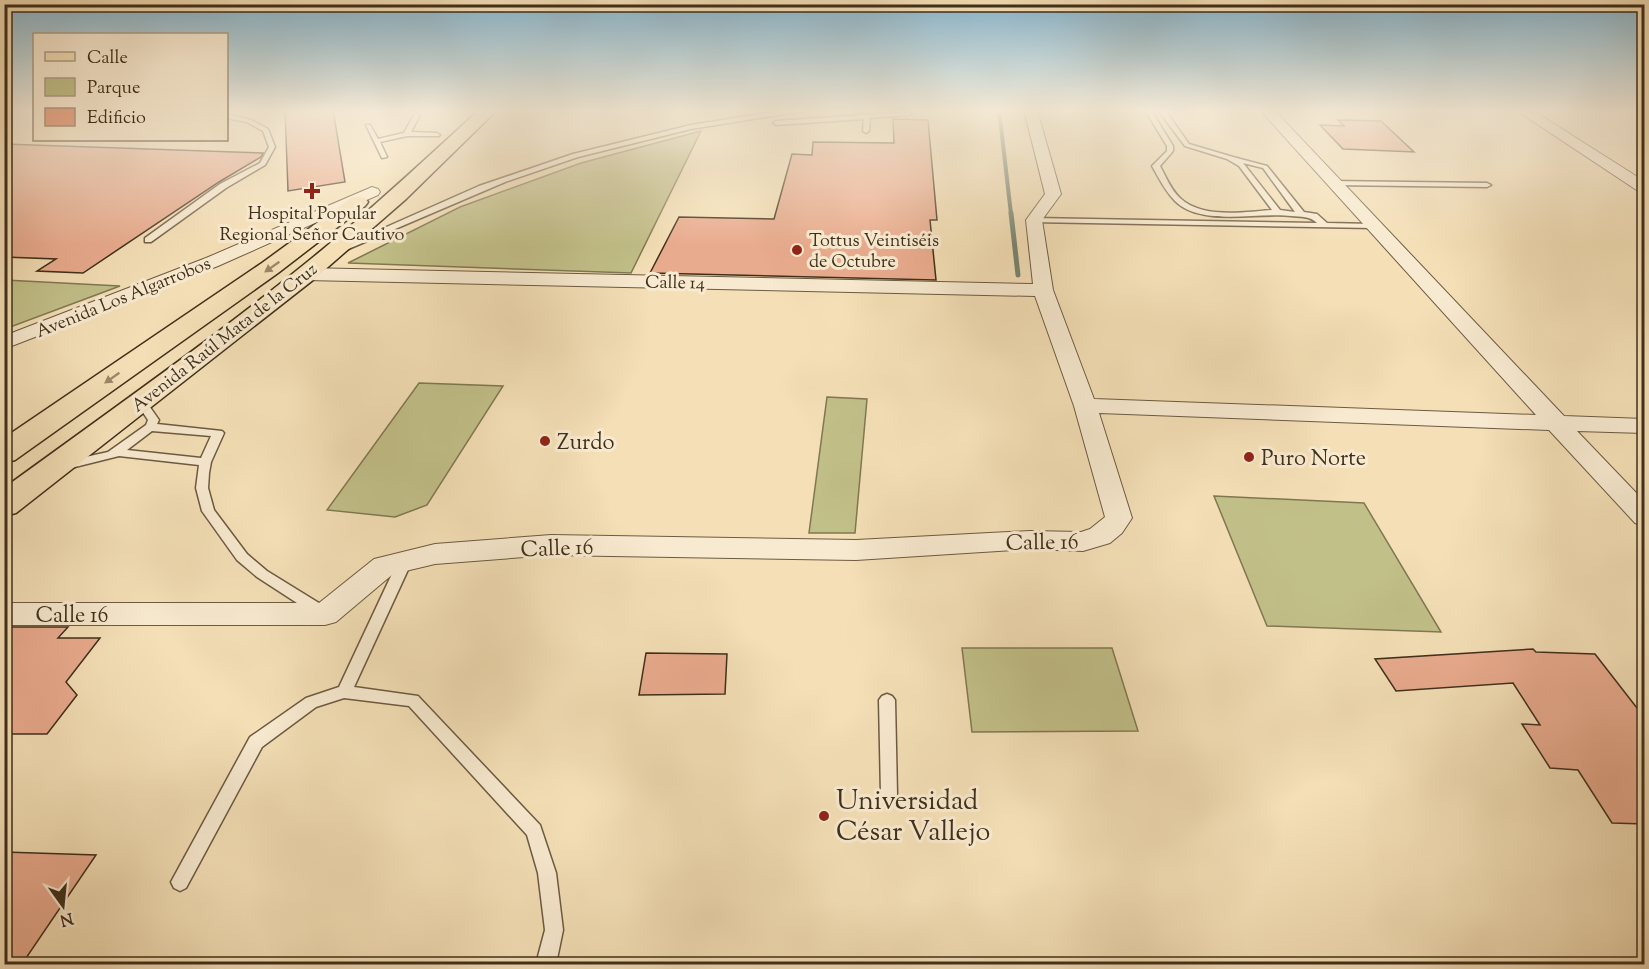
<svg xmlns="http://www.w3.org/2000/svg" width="1649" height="969" font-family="'Sorts Mill Goudy',serif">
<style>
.green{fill:#c2c089;stroke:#807852;stroke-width:1.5}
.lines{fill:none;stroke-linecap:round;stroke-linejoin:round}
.stream-far1{stroke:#778471;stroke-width:4}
.stream{stroke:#778471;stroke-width:5}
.building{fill:#e9ab8e;stroke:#3f2f1b;stroke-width:1.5}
.lane-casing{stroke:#6c5b42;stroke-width:3}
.street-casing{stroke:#6c5b42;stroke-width:2}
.primary-casing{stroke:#3f2f1b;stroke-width:3}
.lane{fill:#f8ead0;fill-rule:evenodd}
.street{fill:#f8ead0;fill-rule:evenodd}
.primary{fill:#f4dfb6;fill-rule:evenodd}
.oneway{fill:#9a8768}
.poi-dot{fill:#8f2418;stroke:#f8ead0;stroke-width:2}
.labels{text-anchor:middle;stroke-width:6;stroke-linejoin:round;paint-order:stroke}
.far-poi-label{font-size:18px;fill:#3f2f1b;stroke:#f8ead0}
.far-street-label{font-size:18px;fill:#3f2f1b;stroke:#f8ead0}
.poi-label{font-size:22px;fill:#3f2f1b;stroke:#f8ead0;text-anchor:start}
.street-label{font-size:22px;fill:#3f2f1b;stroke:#f8ead0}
.near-poi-label{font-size:27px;fill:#3f2f1b;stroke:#f8ead0;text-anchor:start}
</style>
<rect width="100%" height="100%" fill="#f4dfb6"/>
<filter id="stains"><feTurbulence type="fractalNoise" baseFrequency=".00333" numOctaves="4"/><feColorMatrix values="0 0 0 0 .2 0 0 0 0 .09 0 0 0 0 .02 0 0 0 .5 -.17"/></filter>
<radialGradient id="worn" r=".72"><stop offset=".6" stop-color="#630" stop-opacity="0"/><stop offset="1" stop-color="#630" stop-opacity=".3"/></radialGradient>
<g class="green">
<path d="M701 131 631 273 348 263 460 207 581 163Z"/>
<path d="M4 280H5L120 286 5 329Z"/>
<path d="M419 383 503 386 427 505 395 517 327 510Z"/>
<path d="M827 397 867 399 855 533H809Z"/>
<path d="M1214 496 1364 503 1441 632 1267 626Z"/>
<path d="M962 648H1112L1138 731 972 732Z"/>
</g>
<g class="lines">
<path class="stream-far1" d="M997 110 1000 118 1011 214"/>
<path class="stream" d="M1011 213 1018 275"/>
</g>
<g class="building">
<path d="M285 110H333L345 182 288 191Z"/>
<path d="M893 119 928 120 937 220H930L936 280 650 273 679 217 774 219 792 154 812 155 813 142 894 143Z"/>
<path d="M1338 120 1381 121 1414 152 1343 149 1320 125 1344 126Z"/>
<path d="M4 144 263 153 261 157 219 182 83 273 37 271 56 259 4 257Z"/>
<path d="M4 627H68L58 638H100L66 682 77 695 47 734H4Z"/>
<path d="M1533 649 1536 652 1595 654 1644 717V824L1612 823 1578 770 1550 768 1522 724 1540 725 1513 683 1396 691 1375 659Z"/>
<path d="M646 653 727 654 725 694 639 695Z"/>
<path d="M4 852 96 855 22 964H4Z"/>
</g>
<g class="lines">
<g class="lane-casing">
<g id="lane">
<path d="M787 110H810L691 129 578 157 505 182 346 250 339 248 479 186 573 154 691 125Z"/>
<path d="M1145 110H1151L1173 146V151L1160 166C1166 177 1171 190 1180 198 1202 219 1245 212 1272 210L1239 166 1227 159 1185 146 1158 110H1165L1189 144 1233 157 1267 166 1304 212 1317 214 1327 223 1373 224 1377 226 1373 228 1031 222 1030 220 1034 218 1317 223C1310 216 1301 217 1291 216 1258 212 1201 227 1175 201 1165 191 1159 178 1152 166L1167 151V146ZM1243 163 1263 168 1295 212 1280 210Z"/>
<path d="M908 112 910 113V115L870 118 869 131 866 133 863 131 864 119 776 125 773 123 776 121Z"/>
<path d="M417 113 420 115 411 132 437 133 440 135 439 136H407L380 142 387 157 382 158 366 125H370L378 139 404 133 414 115Z"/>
<path d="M226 114 251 120 268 129 275 147 265 165 226 188 151 242H145V238L220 184 260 163 269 147 263 131 247 122 226 118Z"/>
<path d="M1330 181 1487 183 1491 185 1487 187 1333 185H1330Z"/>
<path d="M141 399 145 400 159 420 157 424 222 431 224 433 211 462 209 473 208 488 214 510 247 554 267 571 327 608 329 612 327 616 322 617 317 616 257 577 237 560 202 511 196 488 199 465 119 456 67 469 63 468 61 465 63 462 108 452 146 425 148 420 136 402ZM152 431 211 436 201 458 127 450Z"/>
<path d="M405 556 410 558 412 561 354 687 418 696 540 825 556 873 563 930 556 964H536L545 930 538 873 527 835 409 706 344 698 316 707 262 747 186 888 180 891 174 888 171 882 250 737 306 698 339 687 398 561 400 558Z"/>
<path d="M887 694 892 696 895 700 897 794 895 799 889 802 883 799 881 794 879 700 882 696Z"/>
</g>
</g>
<g class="street-casing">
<g id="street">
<path d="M1024 110H1037L1061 194 1042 220 1053 290 1094 399 1536 415 1260 110H1274L1564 416 1644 419V433L1577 431 1644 501V526L1635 523 1549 430 1099 413 1132 518 1122 533 1110 543 1083 551 1030 549 856 560 551 555 435 564 393 574 336 622 325 625H4V603H319L374 559 435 544 551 535 856 540 1030 531 1081 532 1090 529 1105 517 1074 406 1035 296 306 280 299 278 297 274 299 270 306 268 1033 284 1026 220 1045 194Z"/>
<path d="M1516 110H1532L1644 181V193L1638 191Z"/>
<path d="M372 187 378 189 380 192 378 195 218 266 4 349V336L206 258Z"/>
</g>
</g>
<g class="primary-casing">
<g id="primary">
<path d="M479 110H497L406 199 313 280 16 513 4 516V488C111 410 220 334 322 250 376 205 427 158 479 110Z"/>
<path d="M358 196 365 198 368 202 365 206 278 273 15 460 4 463V438L262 263 351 198Z"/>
</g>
</g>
<use href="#lane" class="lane"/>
<use href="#street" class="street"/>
<use href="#primary" class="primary"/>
</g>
<defs><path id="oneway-solid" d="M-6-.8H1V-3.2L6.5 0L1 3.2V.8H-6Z" transform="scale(1.5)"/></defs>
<g class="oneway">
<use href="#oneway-solid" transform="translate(272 267) rotate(145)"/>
<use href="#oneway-solid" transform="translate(112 378) rotate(145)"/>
</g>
<linearGradient id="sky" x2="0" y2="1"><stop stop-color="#89b8d0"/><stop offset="0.45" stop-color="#faf1de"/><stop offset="1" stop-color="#faf1de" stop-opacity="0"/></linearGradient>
<rect width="1649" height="246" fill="url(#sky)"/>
<g class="poi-dot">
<path d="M309 182h6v6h6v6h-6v6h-6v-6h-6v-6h6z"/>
<circle cx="797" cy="250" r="6"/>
<circle cx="545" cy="441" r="6"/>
<circle cx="1249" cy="457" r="6"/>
<circle cx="824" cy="816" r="6"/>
</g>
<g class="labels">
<g class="far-poi-label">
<text x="312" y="219">Hospital Popular<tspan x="312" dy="21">Regional Señor Cautivo</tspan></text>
<text x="809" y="246" text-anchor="start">Tottus Veintiséis<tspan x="809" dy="21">de Octubre</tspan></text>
</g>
<g class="far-street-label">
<text transform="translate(675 282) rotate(1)" y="6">Calle 14</text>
<text transform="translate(123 297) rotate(-22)" y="6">Avenida Los Algarrobos</text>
<text transform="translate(224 337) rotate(-38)" y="6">Avenida Raúl Mata de la Cruz</text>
</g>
<g class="poi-label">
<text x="557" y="449">Zurdo</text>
<text x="1261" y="465">Puro Norte</text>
</g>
<g class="street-label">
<text transform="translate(1042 541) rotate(-1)" y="8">Calle 16</text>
<text transform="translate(557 547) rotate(-2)" y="8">Calle 16</text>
<text x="72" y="622">Calle 16</text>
</g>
<g class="near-poi-label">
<text x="836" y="809">Universidad<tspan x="836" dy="31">César Vallejo</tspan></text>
</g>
</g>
<rect width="1649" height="969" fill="none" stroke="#f4dfb6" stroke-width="24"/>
<rect x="6" y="6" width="1637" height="957" fill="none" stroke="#3f2f1b" stroke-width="3"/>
<rect x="12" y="12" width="1625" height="945" fill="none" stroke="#3f2f1b" stroke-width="1.5"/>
<rect x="33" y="33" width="195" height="108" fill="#f8ead0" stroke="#ae9f88" stroke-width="1.5"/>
<rect x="45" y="52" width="30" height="9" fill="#f4dfb6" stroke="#ae9f88" stroke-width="1.5"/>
<text x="87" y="63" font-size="18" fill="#3f2f1b">Calle</text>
<rect x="45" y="78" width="30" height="18" fill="#c2c089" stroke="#ae9f88" stroke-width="1.5"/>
<text x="87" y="93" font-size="18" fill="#3f2f1b">Parque</text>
<rect x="45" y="108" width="30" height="18" fill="#e9ab8e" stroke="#ae9f88" stroke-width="1.5"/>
<text x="87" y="123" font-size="18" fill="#3f2f1b">Edificio</text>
<g transform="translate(63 906) rotate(165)" stroke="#f8ead0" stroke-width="4.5" paint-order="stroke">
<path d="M0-4.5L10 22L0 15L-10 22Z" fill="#3f2f1b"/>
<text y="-9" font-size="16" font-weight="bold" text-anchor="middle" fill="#3f2f1b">N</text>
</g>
<rect width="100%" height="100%" filter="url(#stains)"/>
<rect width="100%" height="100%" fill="url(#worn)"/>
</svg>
